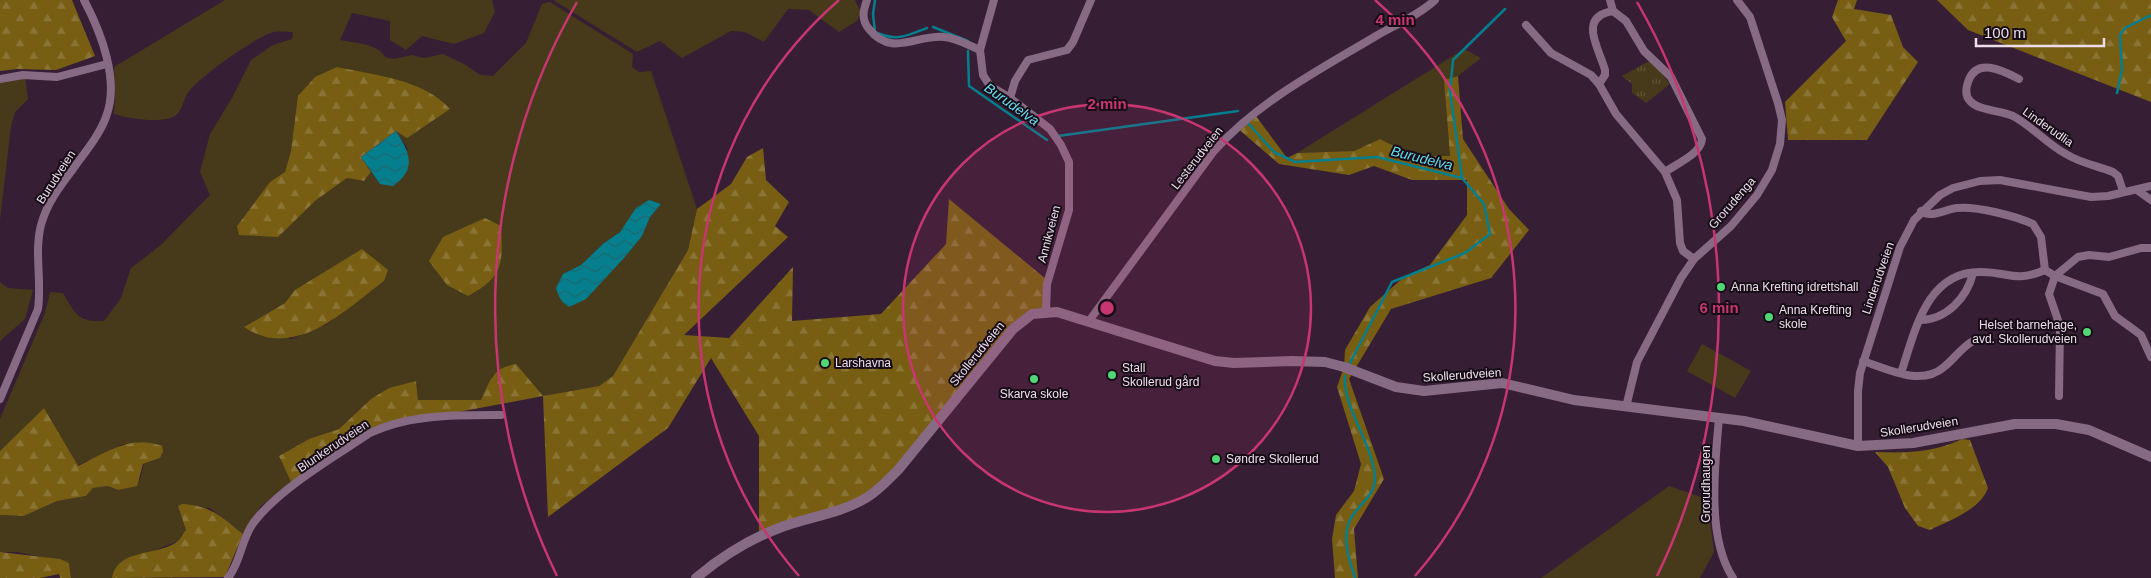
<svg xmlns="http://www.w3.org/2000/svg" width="2151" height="578" font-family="Arial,sans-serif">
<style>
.grass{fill:#463a1b;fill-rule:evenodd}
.forest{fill:url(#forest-firs)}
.park{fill:url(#park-tufts)}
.water{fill:url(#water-waves)}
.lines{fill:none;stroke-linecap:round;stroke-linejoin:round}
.stream{stroke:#057f8e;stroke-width:2.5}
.street{stroke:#876a84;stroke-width:8}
.secondary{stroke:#876a84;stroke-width:10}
.ring{fill:none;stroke:#c83671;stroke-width:2.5}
.poi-dot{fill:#50d674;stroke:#170d17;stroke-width:2}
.labels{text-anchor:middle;stroke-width:4;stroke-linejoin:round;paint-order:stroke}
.street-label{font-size:12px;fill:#edddeb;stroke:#170d17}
.poi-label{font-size:12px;fill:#edddeb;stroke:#170d17;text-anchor:start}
.water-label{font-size:14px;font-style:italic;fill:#64def1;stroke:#170d17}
.centre{fill:#c83671;stroke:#170d17;stroke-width:2.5}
.ring-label{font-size:15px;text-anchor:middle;font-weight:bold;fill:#c83671;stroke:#170d17;stroke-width:4;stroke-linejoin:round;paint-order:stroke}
</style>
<defs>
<pattern id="forest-firs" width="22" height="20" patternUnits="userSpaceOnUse" patternTransform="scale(1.25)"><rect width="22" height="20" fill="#775e13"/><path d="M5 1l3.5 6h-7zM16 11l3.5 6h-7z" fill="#8b7536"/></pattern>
<pattern id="park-tufts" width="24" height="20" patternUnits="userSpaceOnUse" patternTransform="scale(1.25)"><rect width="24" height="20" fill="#463a1b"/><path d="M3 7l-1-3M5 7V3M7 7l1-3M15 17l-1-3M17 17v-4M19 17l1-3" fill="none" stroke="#61563c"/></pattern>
<pattern id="water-waves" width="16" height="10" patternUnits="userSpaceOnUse" patternTransform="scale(1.25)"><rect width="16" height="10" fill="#057f8e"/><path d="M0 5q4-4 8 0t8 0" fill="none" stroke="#1f6771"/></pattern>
</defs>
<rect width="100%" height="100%" fill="#361e35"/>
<g class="grass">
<path d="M225 0H492L495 12 484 33 454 44 422 36 406 50 390 40V21L352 13 340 40C354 43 377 43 385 57L394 59 412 55 424 58 443 54 466 65 480 75 493 76 526 43 542 4 550 2 633 54 632 67 639 72 651 71 697 209 688 250 613 376 599 386 543 396 493 375 481 400H418L416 382 371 399 339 429 309 439 279 456 291 482 261 506 243 534 210 508 178 506 186 530 178 541 153 551 113 573 112 578H71L69 563 18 552H0V515L24 516 57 501 86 496 93 488 108 486 118 490 140 479 144 464 160 458 123 444 77 466 44 408 0 451V419L45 313 50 292 63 293C76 315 78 322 104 321L121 298 131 268 161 245 210 195 200 172 210 134 232 98 251 60 273 45 292 39 293 32C287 32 279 31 274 32 256 36 196 79 187 94 182 103 182 115 170 118 154 123 129 118 114 114L115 94 114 67ZM337 67 420 88 396 131 408 149 380 184 371 172 364 181 347 178 315 201 278 236 237 226 270 182 285 173 291 151ZM661 204 650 217 642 236 610 271 563 274 581 265 604 243 620 232 626 224ZM384 281 327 324 291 339 244 327 285 303Z"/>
<path d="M553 0H855L861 12 857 21 839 32 809 10 788 9 764 42 745 32 731 31 682 58 660 41 637 52Z"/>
<path d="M1464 49 1481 58 1458 76 1444 80 1450 156H1414L1380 139 1354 151 1297 153Z"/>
<path d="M25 76 28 99 15 112 11 126 0 220V83Z"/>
<path d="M0 282 8 288 33 290 25 319 0 341Z"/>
<path d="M1702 344 1751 371 1735 398 1687 371Z"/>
<path d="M1669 486 1707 499 1714 552 1700 578H1541Z"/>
</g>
<g class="forest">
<path d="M0 0H72L95 56 56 70 17 69 0 71Z"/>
<path d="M1838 0H1857L1854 9 1891 15 1903 47 1918 62 1867 140H1788L1785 102 1846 41 1832 17Z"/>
<path d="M1937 0H2151V102L1968 30Z"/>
<path d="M337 67C373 75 424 79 450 109L407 138 396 131 361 157 371 172 364 181 347 178 315 201 278 237 239 235 237 226 270 182 285 172 291 151 298 96 315 77Z"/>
<path d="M1458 76 1463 139 1509 209 1529 230 1491 278 1391 309 1349 379 1384 479 1354 529 1358 578H1335L1332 539 1336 515 1354 491 1361 464 1337 387 1344 367 1345 350 1370 307 1404 277 1430 265 1467 215V180H1412L1374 166 1349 175 1279 164 1236 127 1253 112 1287 158 1297 153 1354 151 1380 139 1414 156H1450L1444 80Z"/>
<path d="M763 148 766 180 789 202 775 226 788 237 684 335 729 338 793 267 792 321 881 314 946 244 949 199 1046 279V312L1024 319 881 487 821 516 759 537V436L711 358 668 428 548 517 543 396 369 429 291 482 279 456 309 439 339 429 371 399 389 388 416 381 418 400H481C490 381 492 368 516 364L543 396 599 386 613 376 688 250 697 209 731 184 747 157Z"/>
<path d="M485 218 501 226C503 263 504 277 468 296L447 285 429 261 443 237Z"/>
<path d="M362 249 388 270 384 281C344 311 295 361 244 327L285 303 295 290Z"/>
<path d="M44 408 78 466C105 453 131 434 162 446L163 451 160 458 143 464 137 486 118 490 108 486 93 488 86 496 57 501 24 516 0 515V451Z"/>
<path d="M1962 439 1970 440 1988 488C1980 510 1950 520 1930 530L1918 526 1905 508 1888 467 1875 452C1907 453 1933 453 1962 439Z"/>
<path d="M182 504C212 506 220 516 243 534L225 577 112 578C118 547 160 557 179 540 181 538 183 533 186 530L178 506Z"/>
<path d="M0 552 60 559 69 563 71 578H60L59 574 40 578H0Z"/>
</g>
<path class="park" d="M1651 60 1670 84 1646 103 1632 93V84L1622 76Z"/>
<g class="water">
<path d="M396 131C410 153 417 169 393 186L380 184 361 157Z"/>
<path d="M649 200 661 204 650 217 642 236 624 258 586 299 569 307C561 302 559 297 556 288L563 274 581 265 604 243 620 232 636 208Z"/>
</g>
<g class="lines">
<g class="stream">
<path d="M875 0 873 14 875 32C897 42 906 36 927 28"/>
<path d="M933 27 968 41"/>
<path d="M968 51 969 86 1047 140"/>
<path d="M2117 93 2122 70 2120 35 2125 28 2151 15"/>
<path d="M1248 123 1274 152 1295 162 1377 157 1462 178 1484 204 1490 234 1465 253 1392 282 1350 363"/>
<path d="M1058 136 1238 111"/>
<path d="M1462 178 1450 91 1453 60 1505 9"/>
<path d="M1345 376C1342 406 1374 446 1375 479 1375 498 1352 508 1348 525 1343 542 1350 562 1355 578"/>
</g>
<g class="street">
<path d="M867 0C863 11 861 19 869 29 892 58 917 34 944 37 957 38 968 45 980 50"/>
<path d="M994 0 980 50 983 75 990 86 1010 98 1050 129 1061 145 1069 162V210L1047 284 1046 312"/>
<path d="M1610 0 1613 11"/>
<path d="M1526 25 1551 53 1591 75 1599 84 1616 114 1665 172 1677 200 1680 243 1683 251 1694 259"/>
<path d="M0 79 23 75 57 77 107 64"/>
<path d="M2019 79C2002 70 1976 57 1968 82 1966 88 1965 96 1970 101 1979 111 2000 110 2013 116 2032 126 2047 144 2066 154 2080 163 2098 166 2113 172L2118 176 2123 191"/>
<path d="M1599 84 1605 75V70C1599 48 1577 17 1613 11L1626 21 1644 51 1671 77 1702 139C1701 154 1676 164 1665 172"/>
<path d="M1010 98 1015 81 1028 60 1067 50 1073 42 1091 0"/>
<path d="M2137 190 2151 200"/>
<path d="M1921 211C1930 219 1946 209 1957 208 1977 206 2015 216 2033 224L2041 237 2045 270 2055 276 2103 294 2115 316 2141 335 2151 357"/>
<path d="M1920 320C1946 320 1967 298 1973 273"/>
<path d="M1089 321 1214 151C1259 101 1319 70 1376 36 1395 25 1419 15 1435 0"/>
<path d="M1863 361C1888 369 1921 387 1944 367 1954 359 1962 347 1973 341"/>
<path d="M1901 373C1915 332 1926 271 1981 272 2010 272 2014 283 2045 270"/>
<path d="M2059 396 2060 326 2049 294 2055 276 2078 257 2089 255 2109 257 2141 248H2151"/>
<path d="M0 399 38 309C42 281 34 252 41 225 47 203 60 186 73 169 85 152 99 136 106 117 120 81 101 32 84 0"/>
<path d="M1626 407 1637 362 1681 278 1694 259 1731 226 1757 195 1772 170 1780 144 1782 120 1778 103 1750 17 1737 0"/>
<path d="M1719 418C1715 465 1706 537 1733 578"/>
<path d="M1858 446V391L1860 373 1900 247 1914 220 1940 195 1953 188 1980 181 2000 180 2091 197 2108 196 2151 186"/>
<path d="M228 578C241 562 241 539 254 522 280 488 334 457 370 433 409 414 458 415 501 415"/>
</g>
<path class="secondary" d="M696 578C721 557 748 540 779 528 807 517 839 514 866 498 878 491 888 480 898 470L1013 329 1032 314 1057 312 1215 361 1234 363 1292 361 1325 362 1344 367 1396 387 1424 391 1502 383 1574 400 1744 421 1858 446 1913 443 2015 424H2056L2089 430 2151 457"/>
</g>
<circle cx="1107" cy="308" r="204" fill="#c83671" fill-opacity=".12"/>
<g class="ring">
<circle cx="1107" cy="308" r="204"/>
<path d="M799 576A408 408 0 0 1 839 0M1375 0A408 408 0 0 1 1415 576"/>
<path d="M557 576A612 612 0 0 1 577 2M1637 2A612 612 0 0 1 1657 576"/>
</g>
<g class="poi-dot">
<circle cx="1721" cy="287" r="5"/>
<circle cx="1769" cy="317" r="5"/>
<circle cx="2087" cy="332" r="5"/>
<circle cx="825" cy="363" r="5"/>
<circle cx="1112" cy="375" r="5"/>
<circle cx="1034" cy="379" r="5"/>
<circle cx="1216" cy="459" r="5"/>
</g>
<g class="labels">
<g class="street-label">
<text transform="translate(2048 127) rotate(35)" y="4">Linderudlia</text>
<text transform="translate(1197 158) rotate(-52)" y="4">Lesterudveien</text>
<text transform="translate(56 177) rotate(-57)" y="4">Burudveien</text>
<text transform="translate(1732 203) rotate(-49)" y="4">Grorudenga</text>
<text transform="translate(1049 234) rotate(-75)" y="4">Annikveien</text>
<text transform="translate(1878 278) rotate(-71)" y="4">Linderudveien</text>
<text transform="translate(977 354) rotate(-51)" y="4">Skollerudveien</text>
<text transform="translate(1462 375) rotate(-4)" y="4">Skollerudveien</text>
<text transform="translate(1919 427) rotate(-9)" y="4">Skollerudveien</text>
<text transform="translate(333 446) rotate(-34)" y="4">Blunkerudveien</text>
<text transform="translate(1706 484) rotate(-90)" y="4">Grorudhaugen</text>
</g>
<g class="poi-label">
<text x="1731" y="291">Anna Krefting idrettshall</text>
<text x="1779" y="314">Anna Krefting<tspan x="1779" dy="14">skole</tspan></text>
<text x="2077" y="329" text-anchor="end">Helset barnehage,<tspan x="2077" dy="14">avd. Skollerudveien</tspan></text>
<text x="835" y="367">Larshavna</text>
<text x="1122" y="372">Stall<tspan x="1122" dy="14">Skollerud gård</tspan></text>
<text x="1034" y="398" text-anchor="middle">Skarva skole</text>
<text x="1226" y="463">Søndre Skollerud</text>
</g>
<g class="water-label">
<text transform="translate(1012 104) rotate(35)" y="5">Burudelva</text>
<text transform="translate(1422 158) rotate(14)" y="5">Burudelva</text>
</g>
</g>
<circle cx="1107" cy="308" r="8" class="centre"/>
<g class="ring-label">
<text x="1395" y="25">4 min</text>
<text x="1107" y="109">2 min</text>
<text x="1719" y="313">6 min</text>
</g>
<path d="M1976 38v8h128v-8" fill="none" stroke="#edddeb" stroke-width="2.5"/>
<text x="1984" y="38" font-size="15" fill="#edddeb" stroke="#170d17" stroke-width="4" paint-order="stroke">100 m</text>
</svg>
